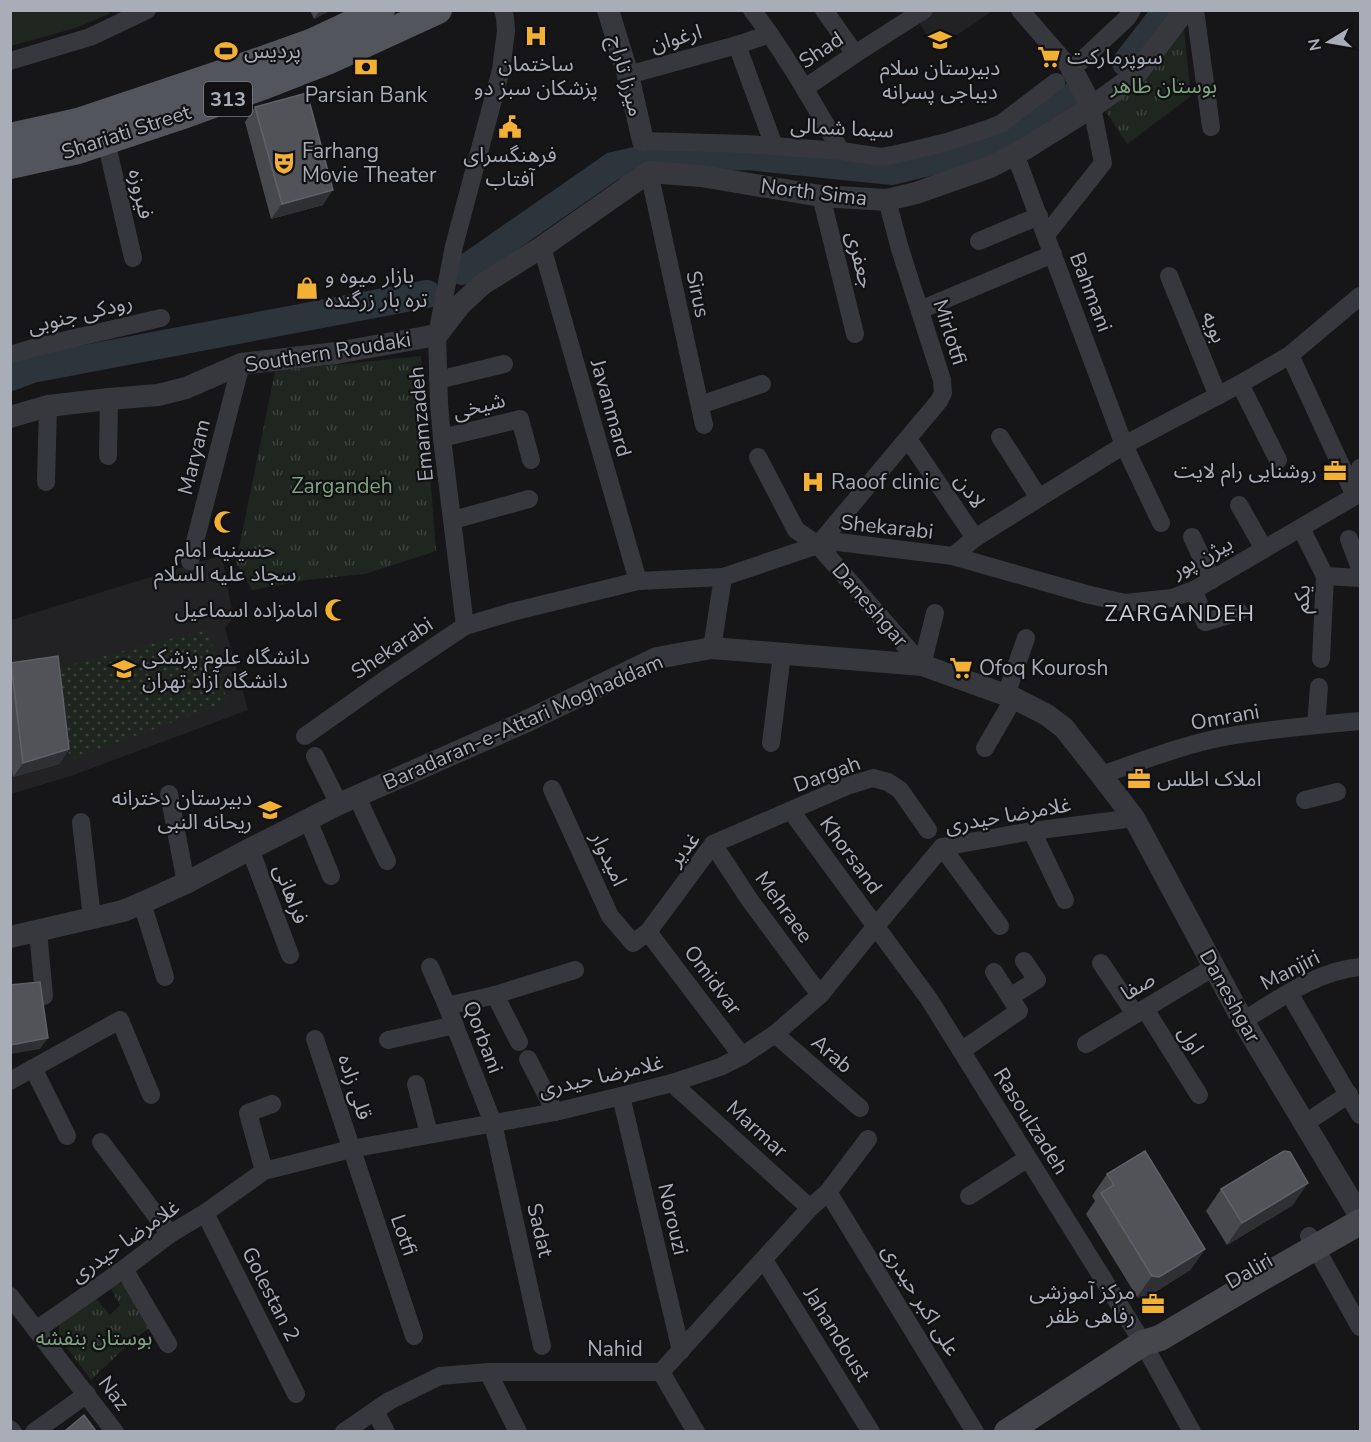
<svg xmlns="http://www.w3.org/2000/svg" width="1371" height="1442" font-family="'Nunito Sans','Noto Sans Arabic',sans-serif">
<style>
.built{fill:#222225}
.grass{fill:url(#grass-dots)}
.park{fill:url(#park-tufts)}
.garden{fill:#1e261f}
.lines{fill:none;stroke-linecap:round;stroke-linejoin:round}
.river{stroke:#2c353c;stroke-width:28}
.minor{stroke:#37383d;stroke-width:18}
.tertiary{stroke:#37383d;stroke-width:22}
.secondary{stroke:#45474d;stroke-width:26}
.primary{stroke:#53555c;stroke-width:28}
.wall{fill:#47494d}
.shaded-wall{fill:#2f3033}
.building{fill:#525359;stroke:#5f6168;stroke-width:1.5}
.labels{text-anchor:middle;stroke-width:4.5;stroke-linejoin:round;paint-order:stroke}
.shield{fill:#111113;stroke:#7b7e86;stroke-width:1.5}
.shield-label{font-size:20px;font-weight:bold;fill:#a8adb8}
.street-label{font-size:21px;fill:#a8adb8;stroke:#111113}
.poi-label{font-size:21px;fill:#a8adb8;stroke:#111113;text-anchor:start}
.park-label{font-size:21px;fill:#7fa381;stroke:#111113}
.neighbourhood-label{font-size:22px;letter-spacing:1.5px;fill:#c9ccd4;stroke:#111113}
</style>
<defs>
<pattern id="grass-dots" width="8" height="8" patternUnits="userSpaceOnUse" patternTransform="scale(1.5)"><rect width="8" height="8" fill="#1e261f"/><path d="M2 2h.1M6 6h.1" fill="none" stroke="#3c433d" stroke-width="1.8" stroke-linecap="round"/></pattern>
<pattern id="park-tufts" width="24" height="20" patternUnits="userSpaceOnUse" patternTransform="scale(1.5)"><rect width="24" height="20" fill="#1e261f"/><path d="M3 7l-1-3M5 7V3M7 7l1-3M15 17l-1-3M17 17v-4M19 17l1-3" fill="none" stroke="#3c433d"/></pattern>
</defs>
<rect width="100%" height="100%" fill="#161618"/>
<g class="built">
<path d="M933 11H992L935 50 918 20Z"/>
<path d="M222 555 233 618 225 628 248 710 71 776 11 794V620Z"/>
</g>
<path class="grass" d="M208 629 227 702 70 760 55 669Z"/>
<g class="park">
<path d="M1184 30 1191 96 1127 144 1106 112Z"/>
<path d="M421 356 436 551 365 574 306 580 252 590 236 563 275 371Z"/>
<path d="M123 1282 152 1326 133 1340 91 1380 59 1337V1320L96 1299 110 1315 120 1305 111 1289Z"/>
</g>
<path class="garden" d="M11 10H109V14L76 28 11 46Z"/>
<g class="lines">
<g class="river">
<path d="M1126 63 1167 10"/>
<path d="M462 271 613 166 644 159 747 156 892 171 1000 145 1069 97"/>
<path d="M10 377 32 369 427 294"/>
</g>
<g class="minor">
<path d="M752 10C786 54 813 103 841 151"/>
<path d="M824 10 855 54"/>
<path d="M1020 10 1072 70"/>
<path d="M1195 10 1211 127"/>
<path d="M737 45 774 146"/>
<path d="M10 61 90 37 147 10"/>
<path d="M1080 62 1127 18 1132 10"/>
<path d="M628 75 737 45 770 34"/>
<path d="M805 88 855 54 924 10"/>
<path d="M106 141 133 258"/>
<path d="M643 141 746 144 841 151 881 157 893 155 947 142 990 128 1002 123 1056 82"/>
<path d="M1015 154 1124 445 1161 523"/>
<path d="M649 172 704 425"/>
<path d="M821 196 855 334"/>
<path d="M1046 235 1103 163 1092 107"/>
<path d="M979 241 1039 216"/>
<path d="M542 247 638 581"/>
<path d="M1169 276 1218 396"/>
<path d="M920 310 1053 254"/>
<path d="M10 355 36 347 161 318"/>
<path d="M1290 355 1355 496"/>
<path d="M438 380 504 364"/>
<path d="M1240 384 1278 460"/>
<path d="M700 405 762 384"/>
<path d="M1000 437 1039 498"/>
<path d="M442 438 520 419 531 460"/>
<path d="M908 439 975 538"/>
<path d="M108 456 109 399"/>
<path d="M758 457 796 530 818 545 922 665"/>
<path d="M46 482 48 406"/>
<path d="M1355 496 1360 468"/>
<path d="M1239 505 1264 549"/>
<path d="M453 520 529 499"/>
<path d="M1301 528 1325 576"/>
<path d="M1192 537 1212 580"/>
<path d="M1349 539 1360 568"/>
<path d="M818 545 939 401 943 393 942 380 900 249 887 200"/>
<path d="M953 556 975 538 1124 445 1240 384 1290 355 1360 296"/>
<path d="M190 561 241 364"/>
<path d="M1325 576 1360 578"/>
<path d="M1194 590 1205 622 1239 612"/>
<path d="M465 626 442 438 439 404 437 335 454 246 501 70 506 31 505 17 503 10"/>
<path d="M712 648 723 577"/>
<path d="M1321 659 1325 576"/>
<path d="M922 665 935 613"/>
<path d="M1006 695 1026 638"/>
<path d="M1316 725 1319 687"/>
<path d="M305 736 383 681 465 626 512 612 638 581 723 577 818 545 838 542 953 556 1086 594 1125 603 1172 598 1194 590 1355 496 1360 494"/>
<path d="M771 743 782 654"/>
<path d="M985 748 1014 698"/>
<path d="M315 756 339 804"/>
<path d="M1101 775C1142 761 1182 745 1224 737 1269 729 1315 725 1360 721"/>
<path d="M552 789 610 916 633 943 648 932 713 844 847 786 873 778 888 782 900 790 928 830"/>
<path d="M169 794 186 883"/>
<path d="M357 797 387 861"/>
<path d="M1305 800 1337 792"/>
<path d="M791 811 929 999 1143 1343 1192 1432"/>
<path d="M308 820 331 876"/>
<path d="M81 822 92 918"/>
<path d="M1032 831 1065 900"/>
<path d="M713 844 749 899 820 995"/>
<path d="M942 847 1000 926"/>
<path d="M250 849 290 955"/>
<path d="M142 903 165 977"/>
<path d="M38 931 44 996"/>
<path d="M648 932 742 1056"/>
<path d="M1101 963 1135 1014"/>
<path d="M430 967 447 1006 493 1123 542 1346"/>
<path d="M1289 993 1360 1115"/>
<path d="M495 995 519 1042"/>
<path d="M1010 997 1037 980 1024 961"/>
<path d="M447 1006 495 995 575 970"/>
<path d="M1145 1009 1199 1095"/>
<path d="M1243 1021C1279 999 1316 971 1360 967"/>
<path d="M775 1034 860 1108"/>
<path d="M315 1039 414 1336"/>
<path d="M388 1040 455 1025"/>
<path d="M1086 1044 1214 967"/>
<path d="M961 1051 1019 1011 994 972"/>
<path d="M528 1059 555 1112"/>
<path d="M33 1068 67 1136"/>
<path d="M10 1081 120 1020 151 1095"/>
<path d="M672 1083 810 1208"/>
<path d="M416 1084 429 1134"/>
<path d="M621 1096 681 1351"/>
<path d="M1304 1124 1349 1094"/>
<path d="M101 1142 170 1234"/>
<path d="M264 1171 248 1113 272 1104"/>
<path d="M828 1192 975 1432"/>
<path d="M969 1196 1028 1158"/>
<path d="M205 1213 296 1394"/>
<path d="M1309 1236 1360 1327"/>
<path d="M764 1260 871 1432"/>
<path d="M124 1269 168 1344"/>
<path d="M10 1296 115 1432"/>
<path d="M36 1330 124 1269 170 1234 205 1213 264 1171 351 1149 555 1112 621 1096 672 1083 720 1067 742 1056 775 1034 820 995 876 926 942 847 1032 831 1134 818"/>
<path d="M488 1372 518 1432"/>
<path d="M661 1372 696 1432"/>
<path d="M375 1411 386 1432"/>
<path d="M10 1429 13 1432"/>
<path d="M34 1432 87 1394"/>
<path d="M344 1432 389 1401 440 1376 488 1372H661L810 1208 828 1192 868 1139"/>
</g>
<g class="tertiary">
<path d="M608 10 628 75 643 141"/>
<path d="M1072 70 1092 107"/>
<path d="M10 417 48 406 109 399 158 395 186 388 241 364 336 353 437 335 460 305 483 284 542 247 649 172 701 176 821 196 887 200 916 193 990 167 1025 149 1092 107 1129 80 1137 73 1185 10"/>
<path d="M10 937 123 911 142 903 186 883 250 849 339 804 525 722 657 658 712 648 922 665 1014 698 1047 715 1064 728 1101 775 1134 818 1243 1021 1360 1216"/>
</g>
<path class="secondary" d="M1007 1432 1143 1343 1160 1338 1258 1280 1360 1222"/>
<g class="primary">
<path d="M10 137 78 122 263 60 313 42 381 10"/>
<path d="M10 165 78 150 180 116 265 85 327 61 438 10"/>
</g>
</g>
<g class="wall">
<path d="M310 10H331L314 19Z"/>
<path d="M255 107 323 205 271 219 245 122Z"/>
<path d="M11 663 69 749 59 764 13 777 10 757V665Z"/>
<path d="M1107 1174 1205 1249 1190 1270 1144 1299 1137 1297 1086 1214 1095 1201 1092 1196Z"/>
<path d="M1221 1189 1293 1205 1227 1245 1206 1211Z"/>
</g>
<g class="shaded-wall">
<path d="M320 10H331L314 19Z"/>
<path d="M333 190 323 205 271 219 282 204Z"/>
<path d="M69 749 59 764 13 777 23 763Z"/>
<path d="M48 1038 40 1049 10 1054V1045Z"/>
<path d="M1308 1183 1293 1205 1227 1245 1242 1223Z"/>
<path d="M1205 1249 1190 1270 1144 1299 1137 1297 1152 1276Z"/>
</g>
<g class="building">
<path d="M307 93 333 190 282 204 255 107Z"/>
<path d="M58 656 69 749 23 763 11 663Z"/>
<path d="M40 982 48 1038 10 1045V985Z"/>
<path d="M1145 1151 1205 1249 1159 1277 1152 1276 1101 1193 1114 1185 1107 1174Z"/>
<path d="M1284 1151 1290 1152 1308 1183 1242 1223 1221 1189Z"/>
<path d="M84 1415 96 1431H65Z"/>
</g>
<defs>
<g id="hospital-bare" transform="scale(1.8)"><path d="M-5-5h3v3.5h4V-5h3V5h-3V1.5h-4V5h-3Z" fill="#f2b134" stroke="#111113" stroke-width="2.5" paint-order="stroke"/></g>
<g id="school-bare" transform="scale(1.8)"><path d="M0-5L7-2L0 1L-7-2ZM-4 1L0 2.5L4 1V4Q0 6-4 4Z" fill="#f2b134" stroke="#111113" stroke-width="2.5" paint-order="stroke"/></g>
<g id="stadium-bare" transform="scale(1.8)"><path d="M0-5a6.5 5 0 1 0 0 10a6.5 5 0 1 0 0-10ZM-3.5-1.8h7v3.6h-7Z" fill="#f2b134" stroke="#111113" stroke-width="2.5" paint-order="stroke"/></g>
<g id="supermarket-bare" transform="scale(1.8)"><path d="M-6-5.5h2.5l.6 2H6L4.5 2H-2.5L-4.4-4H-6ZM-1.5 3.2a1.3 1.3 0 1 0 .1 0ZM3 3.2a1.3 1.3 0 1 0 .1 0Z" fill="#f2b134" stroke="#111113" stroke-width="2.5" paint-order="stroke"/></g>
<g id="bank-bare" transform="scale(1.8)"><path d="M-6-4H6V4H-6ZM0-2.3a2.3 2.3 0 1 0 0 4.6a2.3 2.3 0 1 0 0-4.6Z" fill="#f2b134" stroke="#111113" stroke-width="2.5" paint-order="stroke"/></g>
<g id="civic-bare" transform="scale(1.8)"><path d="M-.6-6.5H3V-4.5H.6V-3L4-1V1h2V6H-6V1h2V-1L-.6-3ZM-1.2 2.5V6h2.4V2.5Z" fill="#f2b134" stroke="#111113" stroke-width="2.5" paint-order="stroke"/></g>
<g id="theatre-bare" transform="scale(1.8)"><path d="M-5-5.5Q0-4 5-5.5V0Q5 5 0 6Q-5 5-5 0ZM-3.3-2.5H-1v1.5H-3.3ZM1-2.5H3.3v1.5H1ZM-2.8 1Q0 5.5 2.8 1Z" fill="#f2b134" stroke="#111113" stroke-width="2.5" paint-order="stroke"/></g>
<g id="shop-bare" transform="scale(1.8)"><path d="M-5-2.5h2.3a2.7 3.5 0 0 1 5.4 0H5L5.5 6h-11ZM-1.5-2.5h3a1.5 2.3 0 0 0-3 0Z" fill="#f2b134" stroke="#111113" stroke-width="2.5" paint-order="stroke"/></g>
<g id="office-bare" transform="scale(1.8)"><path d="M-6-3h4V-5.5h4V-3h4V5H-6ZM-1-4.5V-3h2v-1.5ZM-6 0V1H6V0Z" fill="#f2b134" stroke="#111113" stroke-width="2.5" paint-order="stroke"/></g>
<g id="mosque-bare" transform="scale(1.8)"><path d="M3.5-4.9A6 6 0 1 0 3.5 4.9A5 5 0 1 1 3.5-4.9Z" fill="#f2b134" stroke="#111113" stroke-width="2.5" paint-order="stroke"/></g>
<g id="university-bare" transform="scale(1.8)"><path d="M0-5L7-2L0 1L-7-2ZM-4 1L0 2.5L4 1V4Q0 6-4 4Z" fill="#f2b134" stroke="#111113" stroke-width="2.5" paint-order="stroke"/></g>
</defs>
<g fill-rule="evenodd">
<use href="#hospital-bare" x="536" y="36"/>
<use href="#school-bare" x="940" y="40"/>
<use href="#stadium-bare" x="226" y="51"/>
<use href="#supermarket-bare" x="1049" y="57"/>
<use href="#bank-bare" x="366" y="67"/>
<use href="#civic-bare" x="510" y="127"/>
<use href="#theatre-bare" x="284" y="163"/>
<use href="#shop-bare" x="307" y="288"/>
<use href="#office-bare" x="1335" y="471"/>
<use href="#hospital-bare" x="813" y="482"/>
<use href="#mosque-bare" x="225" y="522"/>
<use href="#mosque-bare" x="336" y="610"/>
<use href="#supermarket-bare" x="961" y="668"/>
<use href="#university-bare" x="124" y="669"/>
<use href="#office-bare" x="1139" y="779"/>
<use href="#school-bare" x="270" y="810"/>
<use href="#office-bare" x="1153" y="1304"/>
</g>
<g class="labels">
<rect class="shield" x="204" y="82" width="48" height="34" rx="4.5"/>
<g class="shield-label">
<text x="228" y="106">313</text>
</g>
<g class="street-label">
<text transform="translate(676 38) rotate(-16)" y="7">ارغوان</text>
<text transform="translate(821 50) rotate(-34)" y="7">Shad</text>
<text transform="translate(626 76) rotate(75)" y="7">میرزا تاراج</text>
<text transform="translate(842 128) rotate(3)" y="7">سیما شمالی</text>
<text transform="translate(126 132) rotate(-18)" y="7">Shariati Street</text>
<text transform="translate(814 192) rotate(7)" y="7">North Sima</text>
<text transform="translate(141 194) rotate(77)" y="7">فیروزه</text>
<text transform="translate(860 260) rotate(76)" y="7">جعفری</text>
<text transform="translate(1091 292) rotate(69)" y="7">Bahmani</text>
<text transform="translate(698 294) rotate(78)" y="7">Sirus</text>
<text transform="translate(80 314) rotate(-14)" y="7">رودکی جنوبی</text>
<text transform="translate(1214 327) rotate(68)" y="7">بویه</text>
<text transform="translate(950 332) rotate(72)" y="7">Mirlotfi</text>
<text transform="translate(328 352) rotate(-9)" y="7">Southern Roudaki</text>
<text transform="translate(479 406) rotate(-14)" y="7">شیخی</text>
<text transform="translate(611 408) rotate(74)" y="7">Javanmard</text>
<text transform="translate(421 424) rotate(-95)" y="7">Emamzadeh</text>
<text transform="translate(194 457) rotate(-76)" y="7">Maryam</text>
<text transform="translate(970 491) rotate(56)" y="7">لادن</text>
<text transform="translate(887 527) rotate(6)" y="7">Shekarabi</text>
<text transform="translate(1202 557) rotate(-28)" y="7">بیژن پور</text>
<text transform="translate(1302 599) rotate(-87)" y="7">یکم</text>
<text transform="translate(870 605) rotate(49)" y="7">Daneshgar</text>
<text transform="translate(392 648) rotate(-34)" y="7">Shekarabi</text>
<text transform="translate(1225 717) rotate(-10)" y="7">Omrani</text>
<text transform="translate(523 722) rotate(-24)" y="7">Baradaran-e-Attari Moghaddam</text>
<text transform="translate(827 774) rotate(-20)" y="7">Dargah</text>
<text transform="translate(1008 815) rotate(-10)" y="7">غلامرضا حیدری</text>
<text transform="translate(684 849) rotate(-50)" y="7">غدیر</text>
<text transform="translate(851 855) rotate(54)" y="7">Khorsand</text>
<text transform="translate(609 859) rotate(65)" y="7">امیدوار</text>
<text transform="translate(291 894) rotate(69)" y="7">فراهانی</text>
<text transform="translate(784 907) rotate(54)" y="7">Mehraee</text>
<text transform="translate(1290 970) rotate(-27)" y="7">Manjiri</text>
<text transform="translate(713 980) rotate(53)" y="7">Omidvar</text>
<text transform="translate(1138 986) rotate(-31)" y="7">صفا</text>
<text transform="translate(1230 996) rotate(61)" y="7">Daneshgar</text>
<text transform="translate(483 1037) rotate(69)" y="7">Qorbani</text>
<text transform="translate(1191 1040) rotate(58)" y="7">اول</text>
<text transform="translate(832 1054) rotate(41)" y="7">Arab</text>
<text transform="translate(601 1076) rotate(-13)" y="7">غلامرضا حیدری</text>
<text transform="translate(355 1087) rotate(72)" y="7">قلی زاده</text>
<text transform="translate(1031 1121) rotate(58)" y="7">Rasoulzadeh</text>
<text transform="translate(757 1129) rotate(42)" y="7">Marmar</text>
<text transform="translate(673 1219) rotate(77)" y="7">Norouzi</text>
<text transform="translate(540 1230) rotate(77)" y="7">Sadat</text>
<text transform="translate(404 1235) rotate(71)" y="7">Lotfi</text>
<text transform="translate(125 1241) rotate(-35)" y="7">غلامرضا حیدری</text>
<text transform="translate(1249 1271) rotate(-30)" y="7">Daliri</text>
<text transform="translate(271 1294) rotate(63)" y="7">Golestan 2</text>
<text transform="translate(921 1300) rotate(58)" y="7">علی اکبر حیدری</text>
<text transform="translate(837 1334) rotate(58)" y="7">Jahandoust</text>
<text x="615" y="1356">Nahid</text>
<text transform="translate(114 1393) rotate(53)" y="7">Naz</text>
</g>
<g class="poi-label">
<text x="244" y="58">پردیس</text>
<text x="1067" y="64">سوپرمارکت</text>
<text x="536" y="71" text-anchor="middle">ساختمان<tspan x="536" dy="24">پزشکان سبز دو</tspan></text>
<text x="940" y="75" text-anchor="middle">دبیرستان سلام<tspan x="940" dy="24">دیباجی پسرانه</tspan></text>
<text x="366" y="102" text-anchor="middle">Parsian Bank</text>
<text x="302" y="158">Farhang<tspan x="302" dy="24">Movie Theater</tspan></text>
<text x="510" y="162" text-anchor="middle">فرهنگسرای<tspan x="510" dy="24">آفتاب</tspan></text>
<text x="325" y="283">بازار میوه و<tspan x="325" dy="24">تره بار زرگنده</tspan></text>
<text x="1317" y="478" text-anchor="end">روشنایی رام لایت</text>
<text x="831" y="489">Raoof clinic</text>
<text x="225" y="557" text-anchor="middle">حسینیه امام<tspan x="225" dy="24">سجاد علیه السلام</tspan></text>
<text x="318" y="617" text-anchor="end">امامزاده اسماعیل</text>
<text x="142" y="664">دانشگاه علوم پزشکی<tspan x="142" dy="24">دانشگاه آزاد تهران</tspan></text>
<text x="979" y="675">Ofoq Kourosh</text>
<text x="1157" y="786">املاک اطلس</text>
<text x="252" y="805" text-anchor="end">دبیرستان دخترانه<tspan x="252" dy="24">ریحانه النبی</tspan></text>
<text x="1135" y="1299" text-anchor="end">مرکز آموزشی<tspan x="1135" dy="24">رفاهی ظفر</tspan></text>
</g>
<g class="park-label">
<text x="1164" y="93">بوستان طاهر</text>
<text x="342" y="493">Zargandeh</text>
<text x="94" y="1345">بوستان بنفشه</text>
</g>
<g class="neighbourhood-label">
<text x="1180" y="621">ZARGANDEH</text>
</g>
</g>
<rect width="1371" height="1442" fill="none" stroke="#a8adb8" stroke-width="24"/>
<g transform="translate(1329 42) rotate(259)" stroke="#111113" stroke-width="4.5" paint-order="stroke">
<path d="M0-4.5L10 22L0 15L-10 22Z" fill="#a8adb8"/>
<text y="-9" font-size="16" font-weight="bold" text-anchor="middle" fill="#a8adb8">N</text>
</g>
</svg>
